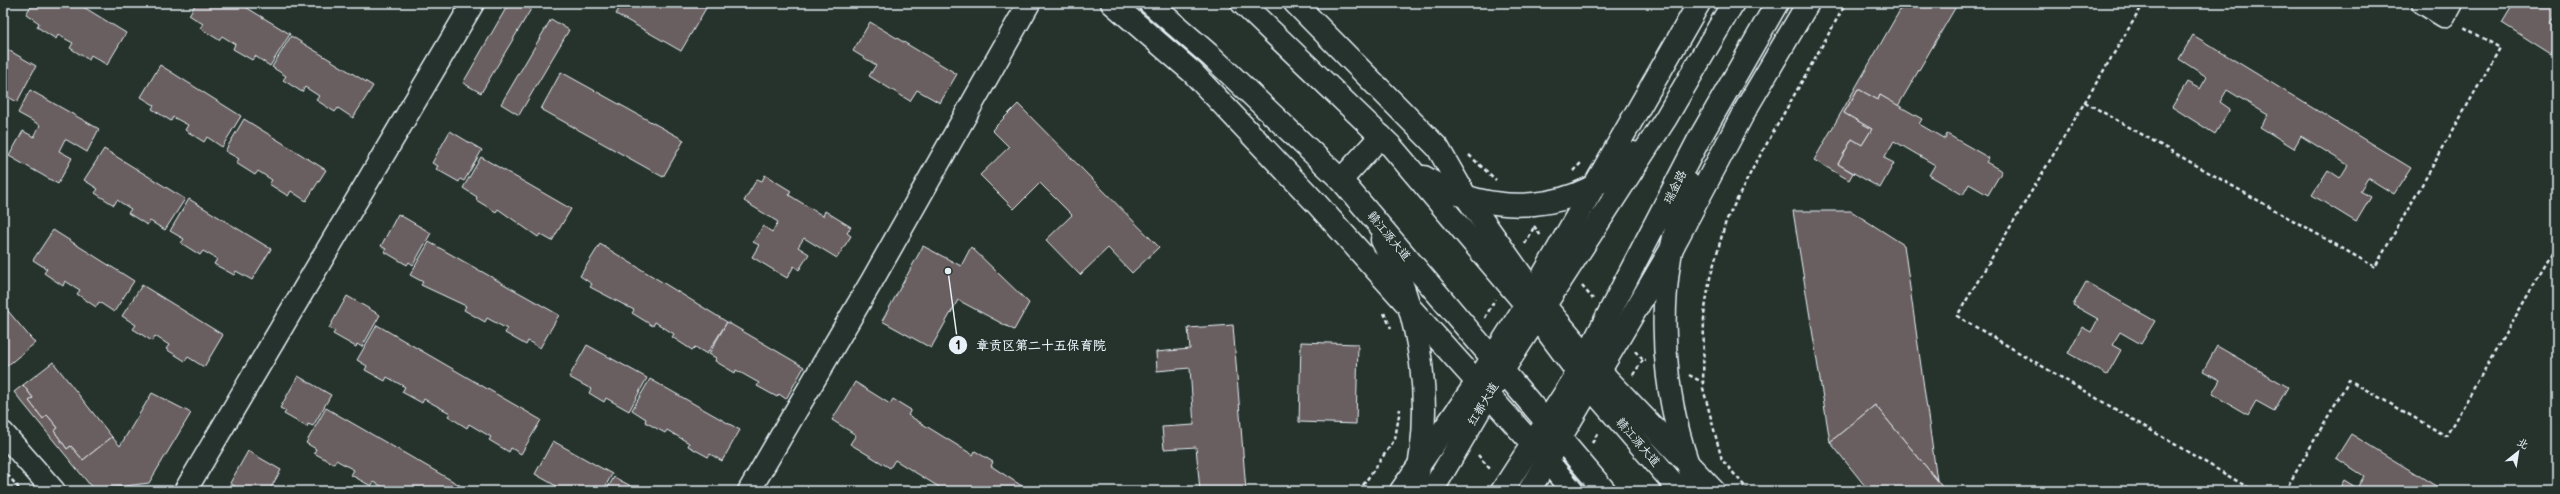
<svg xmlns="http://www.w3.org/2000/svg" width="2560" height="494" font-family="'Balsamiq Sans','LXGW WenKai TC',sans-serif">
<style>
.building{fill:#6b5f61;stroke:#e8f1f8}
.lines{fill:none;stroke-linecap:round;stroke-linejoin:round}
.minor-casing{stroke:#e8f1f8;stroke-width:25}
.major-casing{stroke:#e8f1f8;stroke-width:25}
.path{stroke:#e8f1f8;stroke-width:2.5;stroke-dasharray:4 3;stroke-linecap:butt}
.minor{stroke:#26332d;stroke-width:22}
.major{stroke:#26332d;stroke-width:22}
.labels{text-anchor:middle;stroke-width:3.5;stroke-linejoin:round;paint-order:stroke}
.street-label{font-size:12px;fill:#e8f1f8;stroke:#26332d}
.leader{fill:none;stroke:#e8f1f8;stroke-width:1.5}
.callout-dot{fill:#e8f1f8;stroke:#26332d;stroke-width:1.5}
.mark-label{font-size:12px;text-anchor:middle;font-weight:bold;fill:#111}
.callout-label{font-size:13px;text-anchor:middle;font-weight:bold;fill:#e8f1f8;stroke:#26332d;stroke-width:3.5;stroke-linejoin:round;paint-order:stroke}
</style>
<rect width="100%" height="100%" fill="#26332d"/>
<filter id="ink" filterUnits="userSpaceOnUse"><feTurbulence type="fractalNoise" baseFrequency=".025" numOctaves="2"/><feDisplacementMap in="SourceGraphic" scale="8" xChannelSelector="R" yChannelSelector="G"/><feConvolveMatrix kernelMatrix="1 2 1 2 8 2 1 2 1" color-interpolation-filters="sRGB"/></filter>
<g filter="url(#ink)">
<g class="building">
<path d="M33 3H77L126 33 107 65 91 55 89 60 70 48 73 43 58 35 56 39 37 27 39 23 26 14Z"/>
<path d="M196 3H239L290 34 270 66 255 56 252 60 233 49 235 44 222 36 219 40 200 28 203 24 189 15Z"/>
<path d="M509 3H521L531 9 481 93 463 83Z"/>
<path d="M622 3H709L681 51 616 14Z"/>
<path d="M1904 3H1958L1898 106 1880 95 1878 100 1858 89 1844 113 1872 129 1862 145 1852 139 1838 164 1853 173 1849 180 1814 160Z"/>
<path d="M2514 3H2521L2527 7 2530 3H2557V13L2551 22 2557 26V44L2551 54 2502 23Z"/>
<path d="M551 19 569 30 519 115 501 104Z"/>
<path d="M870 22 957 74 940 103 917 90 910 101 869 76 876 65 853 51Z"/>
<path d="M2193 35 2411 168 2394 194 2368 178 2360 191 2371 197 2356 222 2312 195 2328 170 2340 178 2348 165 2301 136 2294 148 2260 127 2268 115 2227 90 2220 102 2230 109 2215 134 2172 107 2187 82 2200 89 2207 77 2179 59Z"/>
<path d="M291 36 373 86 353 118 338 108 335 112 316 100 319 96 305 87 302 92 283 80 286 76 272 67Z"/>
<path d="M3 47 36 66 17 102 3 94Z"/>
<path d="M160 65 241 116 222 147 207 137 204 142 185 130 188 125 173 117 171 121 152 109 154 105 141 97Z"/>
<path d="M561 72 684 140 663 177 541 109Z"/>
<path d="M1858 89 1878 100 1880 95 1922 119 1919 124 1945 139 1947 134 1989 158 1986 162 2002 171 1988 195 1969 184 1963 195 1929 175 1935 165 1894 141 1884 158 1894 163 1880 188 1838 164 1852 139 1862 145 1872 129 1844 113Z"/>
<path d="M30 90 99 129 87 152 65 139 59 151 72 158 58 184 9 156 23 131 34 137 40 125 18 113Z"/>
<path d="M1018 104 1159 247 1132 273 1108 248 1080 275 1046 240 1072 215 1040 183 1014 209 980 175 1009 147 992 130Z"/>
<path d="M244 119 326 170 306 201 291 191 288 196 269 184 272 180 258 171 255 175 236 163 239 159 225 151Z"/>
<path d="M450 131 482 150 464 181 460 179 459 182 436 169 438 166 432 163Z"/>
<path d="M104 149 185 199 165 230 150 221 147 225 128 213 131 209 117 200 114 205 95 193 98 189 84 180Z"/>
<path d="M481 157 571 209 552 241 540 234 538 237 498 209 496 212 476 200 477 197 463 188Z"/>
<path d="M765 175 791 191 789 195 823 216 825 211 851 227 847 233 851 236 837 258 804 238 798 247 809 254 799 270 794 266 787 278 752 257 759 245 753 242 763 226 772 232 778 222 744 201 757 179 762 181Z"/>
<path d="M189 199 271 249 252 280 236 271 234 275 214 264 217 259 203 251 200 255 181 243 184 239 170 231Z"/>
<path d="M1793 211H1851L1904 245 1937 480 1875 405 1830 442Z"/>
<path d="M398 214 431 233 413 265 409 262 407 265 385 252 386 249 381 246Z"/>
<path d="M53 230 134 281 114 312 99 302 96 307 77 294 80 290 65 281 63 286 44 273 47 269 33 260Z"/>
<path d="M429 242 559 315 540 348 528 341 526 345 505 333 507 329 487 318 485 322 464 310 466 306 421 285 423 282 410 275Z"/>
<path d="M600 244 727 322 707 354 695 347 692 350 672 337 674 334 655 322 653 326 632 313 634 310 590 287 592 284 580 276Z"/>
<path d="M923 246 961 266 971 247 1029 303 1014 330 958 300 931 348 882 321Z"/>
<path d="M2086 282 2155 321 2141 344 2120 332 2112 345 2121 350 2107 375 2068 353 2082 327 2091 332 2098 319 2073 305Z"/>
<path d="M142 285 223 335 204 367 188 357 185 361 166 349 169 345 155 336 152 341 133 329 136 325 122 316Z"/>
<path d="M347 296 380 315 362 347 357 344 356 347 333 334 335 331 329 328Z"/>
<path d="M3 305 35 343 7 366 3 361Z"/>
<path d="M727 322 804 367 786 399 779 394 777 397 757 386 759 383 736 370 735 373 715 361 716 358 709 354Z"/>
<path d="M377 325 541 420 521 454 511 448 509 452 489 440 491 437 469 424 467 428 448 416 450 413 424 399 422 403 402 392 405 387 387 377 385 381 365 370 367 366 357 360Z"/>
<path d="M1233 325 1246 491H1200L1196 447 1164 449 1162 427 1194 425 1190 368 1157 371 1156 352 1190 349 1188 328Z"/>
<path d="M1301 342 1358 344 1356 424 1299 422Z"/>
<path d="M587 345 647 378 629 411 606 398 604 402 589 393 591 389 569 377Z"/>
<path d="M2217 346 2288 387 2274 411 2256 401 2248 415 2212 394 2220 380 2203 371Z"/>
<path d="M53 362 112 437 83 460 71 446 67 449 54 431 58 428 47 415 43 419 29 401 33 398 23 385Z"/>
<path d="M298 376 331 395 313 426 308 424 307 427 284 414 286 411 280 408Z"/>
<path d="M650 379 740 430 722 461 710 454 708 457 688 446 689 443 667 430 665 433 645 422 646 419 632 410Z"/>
<path d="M855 382 890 404 893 399 911 410 908 415 973 455 975 451 993 462 991 466 1025 488 1023 491H937L939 487 895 460 890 468 850 444 856 435 832 420Z"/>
<path d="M23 385 33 398 29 401 43 419 47 415 58 428 54 431 67 449 71 446 83 460 112 437 120 446 152 393 191 413 149 483 94 490 14 392Z"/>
<path d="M1875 405 1937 480 1945 491H1869L1830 442Z"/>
<path d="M326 408 470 491H390L374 482 371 486 351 475 354 470 336 460 334 464 314 453 316 449 306 443Z"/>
<path d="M2351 434 2444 491H2388L2385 489 2383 491H2338L2344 480 2357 488 2364 476 2336 458Z"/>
<path d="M553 441 612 474 603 491H556L554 490 556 486 535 474Z"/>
<path d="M248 451 281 470 269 491H236L234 490 236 487 230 483Z"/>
<path d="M614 477 640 491H606Z"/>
</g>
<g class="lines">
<g class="minor-casing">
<g id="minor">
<path d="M1112 3 1192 72 1317 204 1546 459 1572 491"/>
<path d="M1295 3 1438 148 1466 197 1534 293 1599 370 1714 491"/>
<path d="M2423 3 2444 16 2451 3"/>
<path d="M3 433 54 491"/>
<path d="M185 491 473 3"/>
<path d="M749 491 873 279 1029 3"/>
<path d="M1401 491 1477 382 1526 305 1699 3"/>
<path d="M1529 491 1672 248 1744 112 1808 3"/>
</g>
</g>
<g class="major-casing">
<g id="major">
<path d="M1150 3 1212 57 1341 180 1605 491"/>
<path d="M1242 3 1391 146 1538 319 1578 373 1680 491"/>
<path d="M1424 177C1489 219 1582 215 1634 153"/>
<path d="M1341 180 1381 136"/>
<path d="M1688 183C1682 208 1674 232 1670 257 1657 336 1668 418 1698 491"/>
<path d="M1382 240C1422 315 1435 408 1414 491"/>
<path d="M1432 491 1503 370 1666 118 1733 3"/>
<path d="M1502 491 1578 373 1698 141 1777 3"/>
</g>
</g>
<g class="path">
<path d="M2144 3 1957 316 2254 491"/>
<path d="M2085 102 2375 267 2500 48 2462 26"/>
<path d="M1469 155 1496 180"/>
<path d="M1573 171 1582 162"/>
<path d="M1534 226 1541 236"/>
<path d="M1525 244 1534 227"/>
<path d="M1582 286 1593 299"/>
<path d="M1384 313 1391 328"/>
<path d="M1485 318 1495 299"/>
<path d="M1635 351 1643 360H1646"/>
<path d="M1633 375 1643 360"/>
<path d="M1689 375 1702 382"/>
<path d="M3 405 9 413"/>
<path d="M1592 443 1599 431"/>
<path d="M1478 455 1490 469"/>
<path d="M3 469 21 491"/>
<path d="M1359 491 1395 439 1400 409"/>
<path d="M1749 491 1722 460 1703 388 1704 315 1710 278 1726 221 1752 170 1846 3"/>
<path d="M2285 491 2349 380 2446 436 2557 245"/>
</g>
<use href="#minor" class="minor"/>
<use href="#major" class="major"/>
</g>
</g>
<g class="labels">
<g class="street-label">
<text transform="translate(1675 187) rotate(-63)" y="4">瑞金路</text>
<text transform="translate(1389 236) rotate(50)" y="4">赣江源大道</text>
<text transform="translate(1483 404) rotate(-59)" y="4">红都大道</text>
<text transform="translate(1638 442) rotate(49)" y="4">赣江源大道</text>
</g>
</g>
<path class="leader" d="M948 271L958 345"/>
<g class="callout-dot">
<circle cx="948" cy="271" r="4"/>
<circle cx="958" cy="345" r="10"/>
</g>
<g class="mark-label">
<text x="958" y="349">1</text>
</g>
<g class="callout-label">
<text x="1041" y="350">章贡区第二十五保育院</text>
</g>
<rect width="2560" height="494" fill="none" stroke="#26332d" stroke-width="16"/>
<rect x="8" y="8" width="2544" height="478" fill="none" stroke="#e8f1f8" stroke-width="1.5" filter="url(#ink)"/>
<g transform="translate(2518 452) rotate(30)" stroke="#26332d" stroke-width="3" paint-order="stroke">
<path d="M0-3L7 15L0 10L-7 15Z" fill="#e8f1f8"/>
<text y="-6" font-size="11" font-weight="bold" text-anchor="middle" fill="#e8f1f8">北</text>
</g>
</svg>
